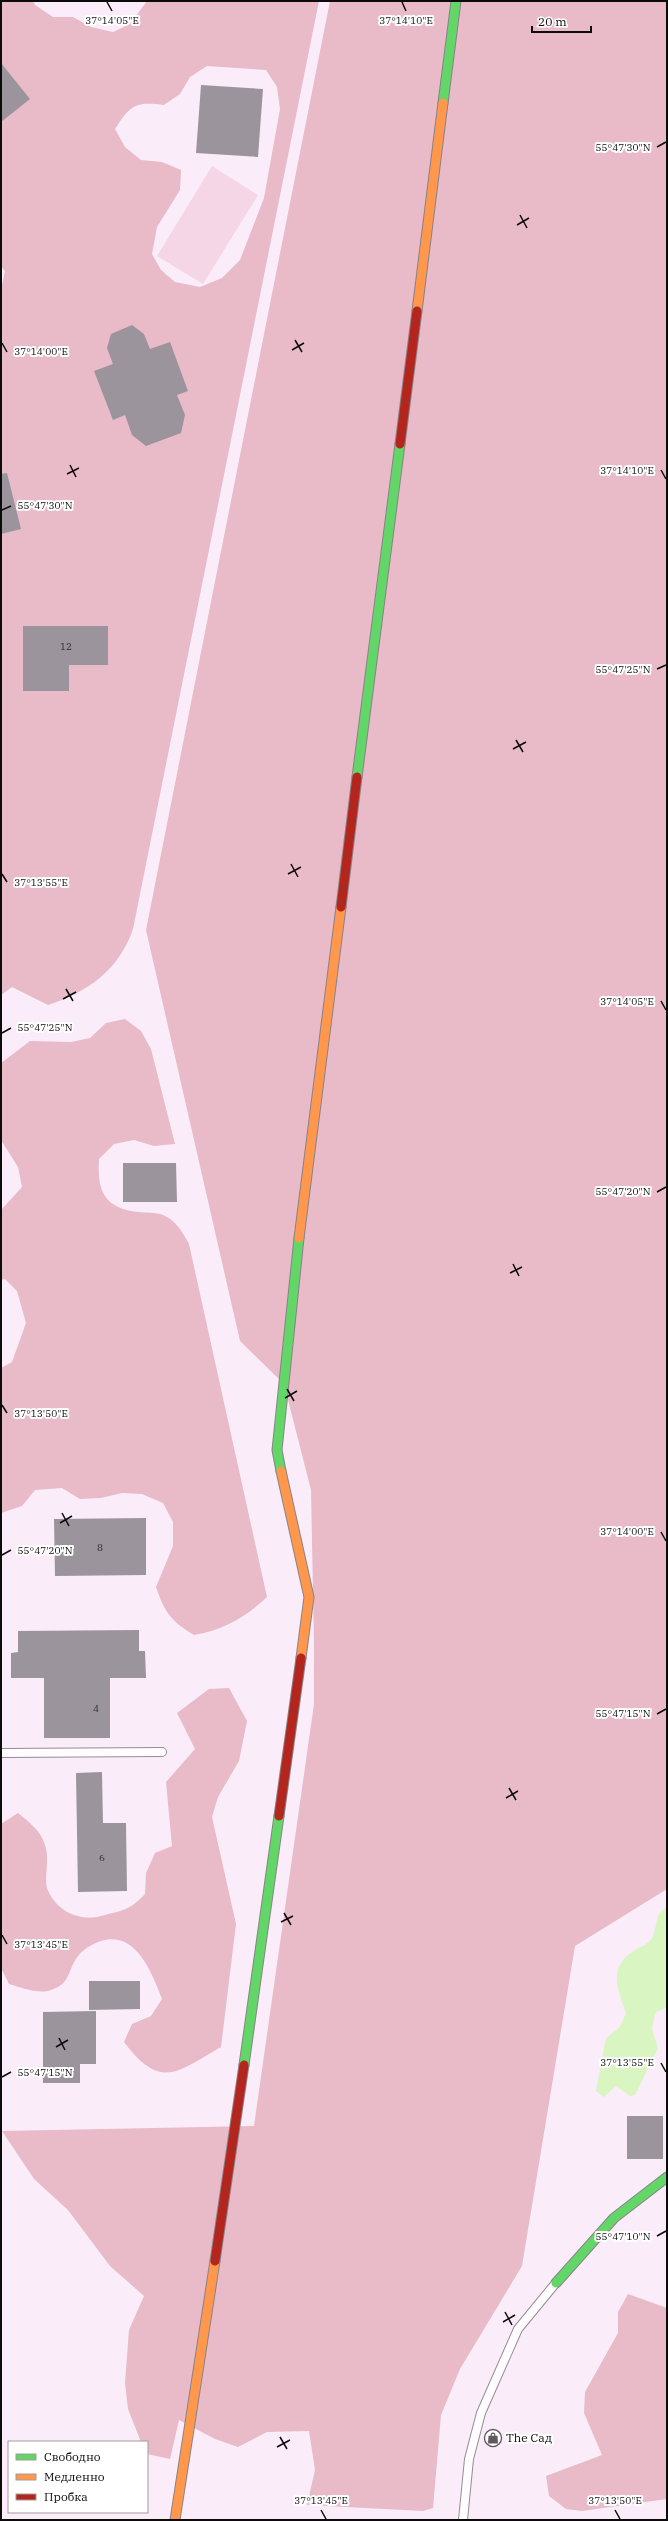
<svg xmlns="http://www.w3.org/2000/svg" width="668" height="2521" font-family="'IBM Plex Serif',serif">
<style>
.forest{fill:#e9bac8;fill-rule:evenodd}
.pitch{fill:#f5d6e6}
.water{fill:#d8f5c2}
.building{fill:#9b949c}
.lines{fill:none;stroke-linecap:round;stroke-linejoin:round}
.lane-casing{stroke:#938d92;stroke-width:10}
.fast-casing{stroke:#898389;stroke-width:11}
.slow-casing{stroke:#898389;stroke-width:11}
.jam-casing{stroke:#898389;stroke-width:11}
.lane{stroke:#fefcfe;stroke-width:8}
.fast{stroke:#63d668;stroke-width:9}
.slow{stroke:#ff974d;stroke-width:9}
.jam{stroke:#b3261e;stroke-width:9}
.ticks{fill:none;stroke:#0b0b0b;stroke-width:1.5}
.labels{text-anchor:middle;stroke-width:4;stroke-linejoin:round;paint-order:stroke}
.number-label{font-size:10px;fill:#2f2d2f}
.poi-label{font-size:12px;fill:#0b0b0b;stroke:#fff;text-anchor:start}
.ticks-label{font-size:10px;text-anchor:middle;fill:#0b0b0b;stroke:#fff;stroke-width:4;stroke-linejoin:round;paint-order:stroke}
</style>
<rect width="100%" height="100%" fill="#faedf9"/>
<g class="forest">
<path d="M1 1H33L35 5 53 17H73L91 27 113 32 130 24 147 1H319L133 929C119 970 88 992 48 1005L12 987 1 995V290L5 271 1 266ZM207 66 266 70 277 87 280 109 264 198 240 260 222 278 200 287 175 282 161 270 152 254 157 227 180 190 181 170 162 162 141 160 125 147 115 129C130 105 136 101 164 105L180 94 190 77Z"/>
<path d="M330 1H667V1889L575 1946 522 2266 460 2369 441 2415 433 2508 423 2511 307 2505 315 2470 309 2431 267 2432 238 2447 215 2439 179 2420 170 2459 147 2454V2442H141L128 2409 125 2383 129 2330 144 2296 110 2266 68 2210 34 2179 2 2131 254 2126 314 1704V1643L311 1490 284 1384 240 1341 146 930Z"/>
<path d="M125 1019 141 1031 151 1049 175 1144 154 1146 134 1140 114 1144 99 1159C97 1191 104 1208 138 1212 146 1213 156 1212 163 1215 176 1220 183 1233 189 1244L267 1597C246 1617 223 1630 194 1635 171 1621 165 1613 156 1587L173 1546V1522L163 1503 142 1494 122 1493 101 1498 80 1499 62 1488 35 1490 22 1506 1 1513V1368L12 1362 26 1323 17 1291 5 1279 1 1280V1210L22 1187 18 1167 1 1140V1063L30 1041 71 1042 90 1038 106 1023Z"/>
<path d="M229 1688 247 1721 239 1761 218 1797 212 1817 236 1924 221 2047C177 2072 161 2091 124 2042L132 2024 151 2016 162 1999C152 1973 136 1930 101 1941 92 1944 81 1950 76 1959 67 1973 70 1984 51 1990 38 1995 21 1987 9 1984L1 1968V1824L18 1813C29 1822 41 1831 45 1845 50 1859 44 1877 47 1888 55 1910 78 1922 101 1916 123 1910 129 1911 145 1894L146 1873 155 1853 172 1846 166 1782 195 1749 177 1713 209 1689Z"/>
<path d="M628 2294 667 2308V2499L582 2511 566 2509 549 2496 546 2476 602 2455 584 2413 585 2392 618 2333V2312Z"/>
</g>
<path class="pitch" d="M212 166 258 195 203 284 157 256Z"/>
<path class="water" d="M667 1907V2007L655 2013 652 2029 658 2048 635 2095 630 2096 616 2086 604 2097 596 2091 606 2038 620 2027 626 2013C617 1987 607 1966 637 1949 643 1946 650 1943 653 1936 658 1924 654 1914 667 1907Z"/>
<g class="building">
<path d="M1 63 30 99 1 122Z"/>
<path d="M201 85 263 89 258 157 196 153Z"/>
<path d="M132 325 144 334 150 349 170 342 188 391 177 395 185 415 181 433 146 446 132 435 125 415 113 420 94 371 113 364 107 348 111 334Z"/>
<path d="M7 473 21 529 1 534V474Z"/>
<path d="M23 626H108V665H69V691H23Z"/>
<path d="M123 1163H176L177 1202H123Z"/>
<path d="M146 1518V1575L55 1576 54 1519Z"/>
<path d="M139 1630V1651H145L146 1678H110V1738H44V1678H11V1653L18 1652V1631Z"/>
<path d="M102 1772 103 1823H126L127 1891 78 1892 76 1773Z"/>
<path d="M89 1981H140V2009L89 2010Z"/>
<path d="M96 2011V2064H80V2083H43V2012Z"/>
<rect x="627" y="2116" width="36" height="43"/>
</g>
<g class="lines">
<g class="lane-casing">
<g id="lane">
<path d="M1 1753 162 1752"/>
<path d="M463 2520 469 2459 481 2413 518 2329 555 2284"/>
</g>
</g>
<g class="fast-casing">
<g id="fast">
<path d="M443 103 456 1"/>
<path d="M357 777 400 444"/>
<path d="M281 1471 277 1450 299 1238"/>
<path d="M244 2065 279 1816"/>
<path d="M556 2283 614 2218 667 2177"/>
</g>
</g>
<g class="slow-casing">
<g id="slow">
<path d="M417 311 443 103"/>
<path d="M299 1238 341 907"/>
<path d="M281 1471 309 1597 301 1658"/>
<path d="M175 2520 215 2261"/>
</g>
</g>
<g class="jam-casing">
<g id="jam">
<path d="M400 444 417 311"/>
<path d="M341 907 357 777"/>
<path d="M279 1816 301 1658"/>
<path d="M215 2261 244 2065"/>
</g>
</g>
<use href="#lane" class="lane"/>
<use href="#fast" class="fast"/>
<use href="#slow" class="slow"/>
<use href="#jam" class="jam"/>
</g>
<path class="ticks" d="M107 2 112 11M402 2 406 11M657 147 666 142M520 215 527 228M517 225 529 218M295 340 302 352M2 343 7 352M292 350 304 343M70 465 76 477M661 470 666 479M67 474 79 468M2 510 11 506M657 669 666 665M516 740 523 752M513 749 526 742M291 864 298 877M2 874 7 882M288 874 301 867M66 989 73 1001M63 999 76 992M661 1001 666 1010M2 1033 11 1028M657 1192 666 1187M513 1264 519 1276M510 1273 522 1267M287 1389 294 1401M285 1398 297 1391M2 1405 7 1413M62 1513 69 1526M60 1523 72 1516M661 1532 666 1541M2 1555 11 1550M657 1714 666 1709M509 1788 516 1800M506 1798 518 1791M284 1913 291 1925M281 1922 293 1916M2 1935 7 1944M59 2038 65 2050M56 2047 68 2040M661 2063 666 2072M2 2077 11 2072M657 2236 666 2231M505 2312 512 2325M503 2322 515 2315M280 2437 287 2449M277 2447 290 2440M321 2510 326 2519M615 2510 620 2519"/>
<defs>
<g id="shop-ring" transform="scale(0.9)"><circle r="9.5" fill="#fff" stroke="#5f5a5e" stroke-width="1.5"/><path d="M-5-2.5h2.3a2.7 3.5 0 0 1 5.4 0H5L5.5 6h-11ZM-1.5-2.5h3a1.5 2.3 0 0 0-3 0Z" fill="#5f5a5e"/></g>
</defs>
<g fill-rule="evenodd">
<use href="#shop-ring" x="493" y="2438"/>
</g>
<g class="labels">
<g class="number-label">
<text x="66" y="650">12</text>
<text x="100" y="1551">8</text>
<text x="96" y="1712">4</text>
<text x="102" y="1861">6</text>
</g>
<g class="poi-label">
<text x="506" y="2442">The Сад</text>
</g>
</g>
<g class="ticks-label">
<text x="112" y="24">37°14'05"E</text>
<text x="406" y="24">37°14'10"E</text>
<text x="623" y="151">55°47'30"N</text>
<text x="41" y="355">37°14'00"E</text>
<text x="627" y="474">37°14'10"E</text>
<text x="45" y="509">55°47'30"N</text>
<text x="623" y="673">55°47'25"N</text>
<text x="41" y="886">37°13'55"E</text>
<text x="627" y="1005">37°14'05"E</text>
<text x="45" y="1031">55°47'25"N</text>
<text x="623" y="1195">55°47'20"N</text>
<text x="41" y="1417">37°13'50"E</text>
<text x="627" y="1535">37°14'00"E</text>
<text x="45" y="1554">55°47'20"N</text>
<text x="623" y="1717">55°47'15"N</text>
<text x="41" y="1948">37°13'45"E</text>
<text x="627" y="2066">37°13'55"E</text>
<text x="45" y="2076">55°47'15"N</text>
<text x="623" y="2240">55°47'10"N</text>
<text x="321" y="2504">37°13'45"E</text>
<text x="615" y="2504">37°13'50"E</text>
</g>
<rect width="668" height="2521" fill="none" stroke="#0b0b0b" stroke-width="4"/>
<rect x="8" y="2441" width="140" height="72" fill="#ffffff" stroke="#9d9d9d"/>
<rect x="16" y="2454" width="20" height="6" fill="#63d668" stroke="#9d9d9d"/>
<text x="44" y="2461" font-size="12" fill="#0b0b0b">Свободно</text>
<rect x="16" y="2474" width="20" height="6" fill="#ff974d" stroke="#9d9d9d"/>
<text x="44" y="2481" font-size="12" fill="#0b0b0b">Медленно</text>
<rect x="16" y="2494" width="20" height="6" fill="#b3261e" stroke="#9d9d9d"/>
<text x="44" y="2501" font-size="12" fill="#0b0b0b">Пробка</text>
<path d="M532 26v6h59v-6" fill="none" stroke="#0b0b0b" stroke-width="2"/>
<text x="538" y="26" font-size="12" fill="#0b0b0b" stroke="#ffffff" stroke-width="3" paint-order="stroke">20 m</text>
</svg>
